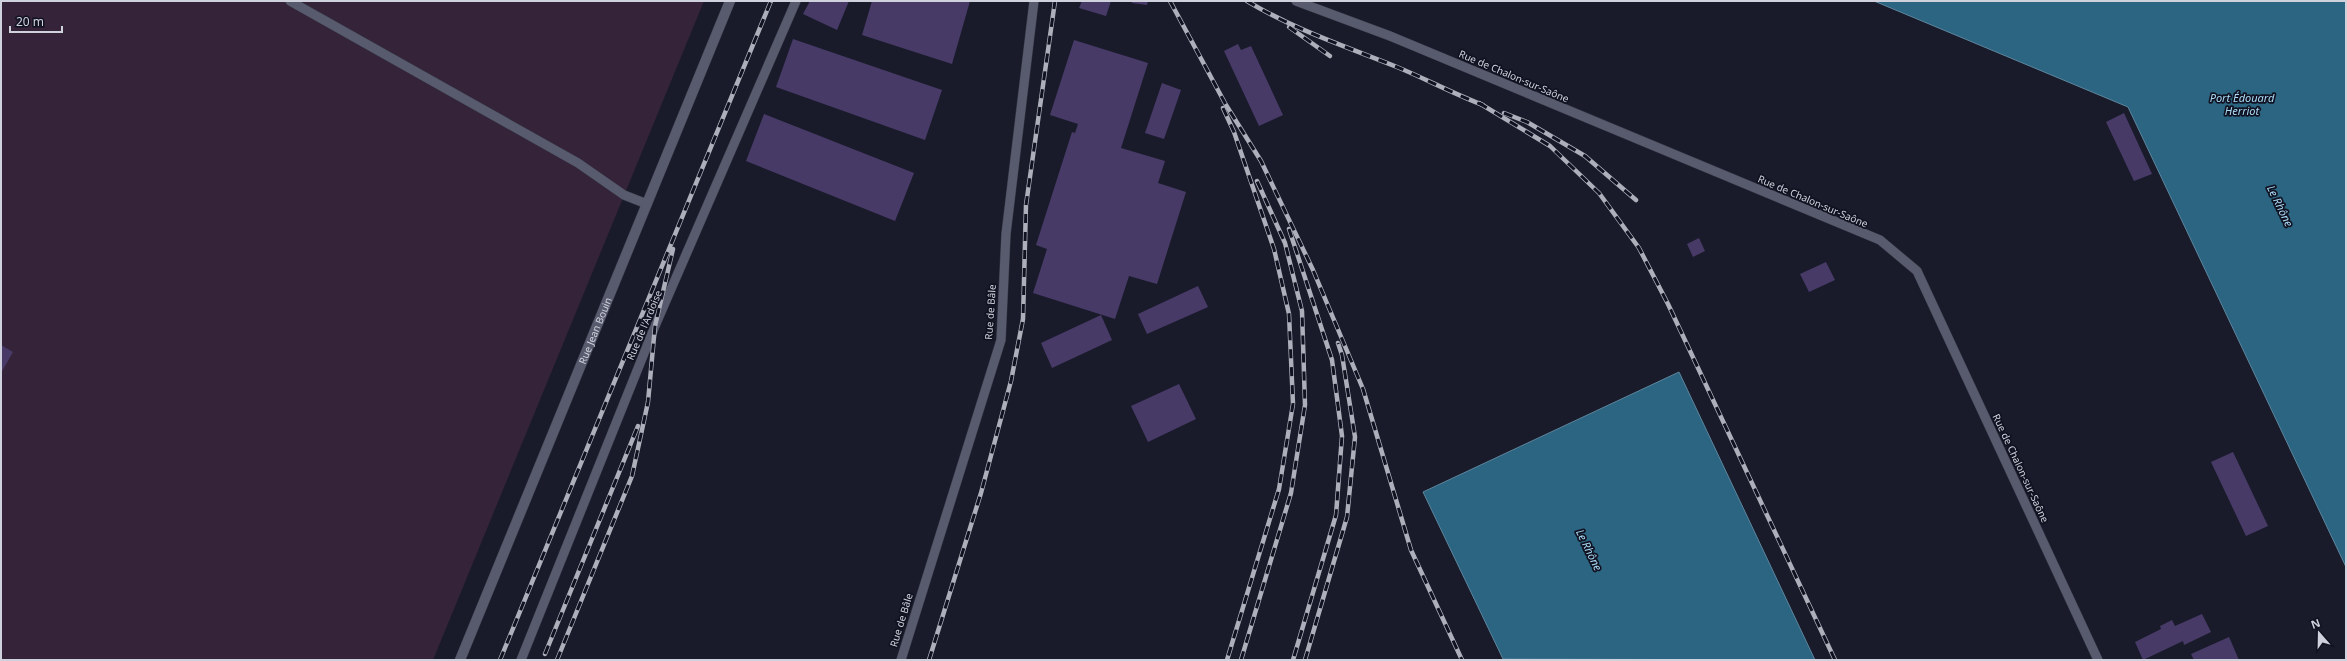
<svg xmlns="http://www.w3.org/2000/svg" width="2347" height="661" font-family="'Noto Sans',sans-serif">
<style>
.green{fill:#35233a}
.water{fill:#2c6582;stroke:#5d869d}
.building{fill:#483a67}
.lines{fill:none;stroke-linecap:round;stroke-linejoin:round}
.service-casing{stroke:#353743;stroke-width:10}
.minor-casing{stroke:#353743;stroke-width:11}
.service{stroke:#585b6e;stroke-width:9}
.minor{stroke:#585b6e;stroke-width:10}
.rail-casing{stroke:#adb0bb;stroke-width:4.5}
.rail{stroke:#101221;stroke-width:3;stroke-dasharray:9;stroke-linecap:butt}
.labels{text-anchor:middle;stroke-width:3.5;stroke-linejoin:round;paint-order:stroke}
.street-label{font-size:10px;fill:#cfd2dc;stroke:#101221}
.water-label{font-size:11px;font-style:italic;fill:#acdcf8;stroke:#101221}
</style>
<rect width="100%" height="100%" fill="#191b2b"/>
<path class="green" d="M1 1H704L433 660H1Z"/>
<g class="water">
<path d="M1874 1H2346V567L2128 107Z"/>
<path d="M1679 372 1815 660 1503 659 1423 492Z"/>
</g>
<g class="building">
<path d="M810 1H849L837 30 803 14Z"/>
<path d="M872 1H970L952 64 862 35Z"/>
<path d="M1082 1H1111L1106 16 1079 8Z"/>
<path d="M1132 1H1148L1147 5 1132 3Z"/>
<path d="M793 39 942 90 925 140 776 87Z"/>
<path d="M1074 40 1148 63 1121 148 1165 161 1158 183 1186 192 1157 284 1129 276 1115 319 1033 293 1047 249 1036 245 1072 132 1075 133 1078 124 1050 115Z"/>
<path d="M1238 44 1241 50 1251 46 1283 115 1259 126 1224 51Z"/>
<path d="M1162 83 1181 90 1164 139 1145 133Z"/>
<path d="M2124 113 2152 174 2134 181 2106 122Z"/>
<path d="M764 114 914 173 895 221 746 161Z"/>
<path d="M1699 238 1705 251 1693 257 1687 244Z"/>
<path d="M1826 262 1835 280 1809 292 1800 274Z"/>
<path d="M1198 286 1208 307 1147 334 1138 314Z"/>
<path d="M1101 315 1112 340 1052 368 1041 343Z"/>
<path d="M1 345 13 352 1 373Z"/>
<path d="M1179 384 1196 419 1148 442 1131 406Z"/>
<path d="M2233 452 2268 526 2246 536 2211 462Z"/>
<path d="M2202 614 2211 632 2184 645 2183 641 2143 660 2135 642 2161 629 2160 626 2172 620 2175 626Z"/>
<path d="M2229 637 2239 660H2194L2191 654Z"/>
</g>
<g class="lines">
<g class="service-casing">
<g id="service">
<path d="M290 1 578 163 624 195 647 204"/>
<path d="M1296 1 1390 36 1880 240 1917 271 2098 660"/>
<path d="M521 660 655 326 796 1"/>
<path d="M901 660 1001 340 1006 234 1034 1"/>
</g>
</g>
<g class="minor-casing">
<g id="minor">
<path id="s1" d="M460 660 730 1"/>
</g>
</g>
<use href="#service" class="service"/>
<use href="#minor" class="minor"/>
<g class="rail-casing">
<g id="rail">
<path d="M1170 1 1226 105 1261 161 1313 270 1363 389 1411 550 1462 660"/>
<path d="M1247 1C1293 29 1347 47 1397 67 1426 79 1454 94 1483 105"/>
<path d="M1289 27 1330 56"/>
<path d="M1479 103 1550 146 1599 193 1639 248 1668 304 1835 660"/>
<path d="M1223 108 1234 132 1274 249 1289 314 1293 404 1279 489 1227 660"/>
<path d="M1504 113 1527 122 1585 156 1636 200"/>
<path d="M1289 229 1332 360 1342 436 1336 515 1293 660"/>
<path d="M545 654 638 426"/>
<path d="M500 660 771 1"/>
<path d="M557 660 632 476 648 402 655 326 673 249"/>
<path d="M929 660 981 493 1011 381 1023 319 1026 205 1055 1"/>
<path d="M1241 660 1291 493 1305 405 1302 311 1285 243 1257 181"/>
<path d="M1305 660 1347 517 1355 437 1342 355 1338 343"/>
</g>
</g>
<use href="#rail" class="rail"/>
</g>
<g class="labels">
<g class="street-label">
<text transform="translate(1514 76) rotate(23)" y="4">Rue de Chalon-sur-Saône</text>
<text transform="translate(1813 201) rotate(23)" y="4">Rue de Chalon-sur-Saône</text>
<text transform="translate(990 312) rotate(-86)" y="4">Rue de Bâle</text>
<text transform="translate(644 325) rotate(-67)" y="4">Rue de l'Ardoise</text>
<text dy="4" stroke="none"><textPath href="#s1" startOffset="356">Rue Jean Bouin</textPath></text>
<text transform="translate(2021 468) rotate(65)" y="4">Rue de Chalon-sur-Saône</text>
<text transform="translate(901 620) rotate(-73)" y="4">Rue de Bâle</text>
</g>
<g class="water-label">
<text x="2242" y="102">Port Édouard<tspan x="2242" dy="13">Herriot</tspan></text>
<text transform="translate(2280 206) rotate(64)" y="4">Le Rhône</text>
<text transform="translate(1589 550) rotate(64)" y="4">Le Rhône</text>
</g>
</g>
<rect width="2347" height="661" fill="none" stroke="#cfd2dc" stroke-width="4"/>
<g transform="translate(2319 633) rotate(340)" stroke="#101221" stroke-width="3" paint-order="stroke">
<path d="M0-3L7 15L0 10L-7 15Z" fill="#cfd2dc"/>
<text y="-6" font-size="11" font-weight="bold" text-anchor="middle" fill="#cfd2dc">N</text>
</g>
<path d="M10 26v6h52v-6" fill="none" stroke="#cfd2dc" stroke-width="2"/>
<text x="16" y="26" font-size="12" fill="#cfd2dc" stroke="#101221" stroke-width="3" paint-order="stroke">20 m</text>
</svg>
